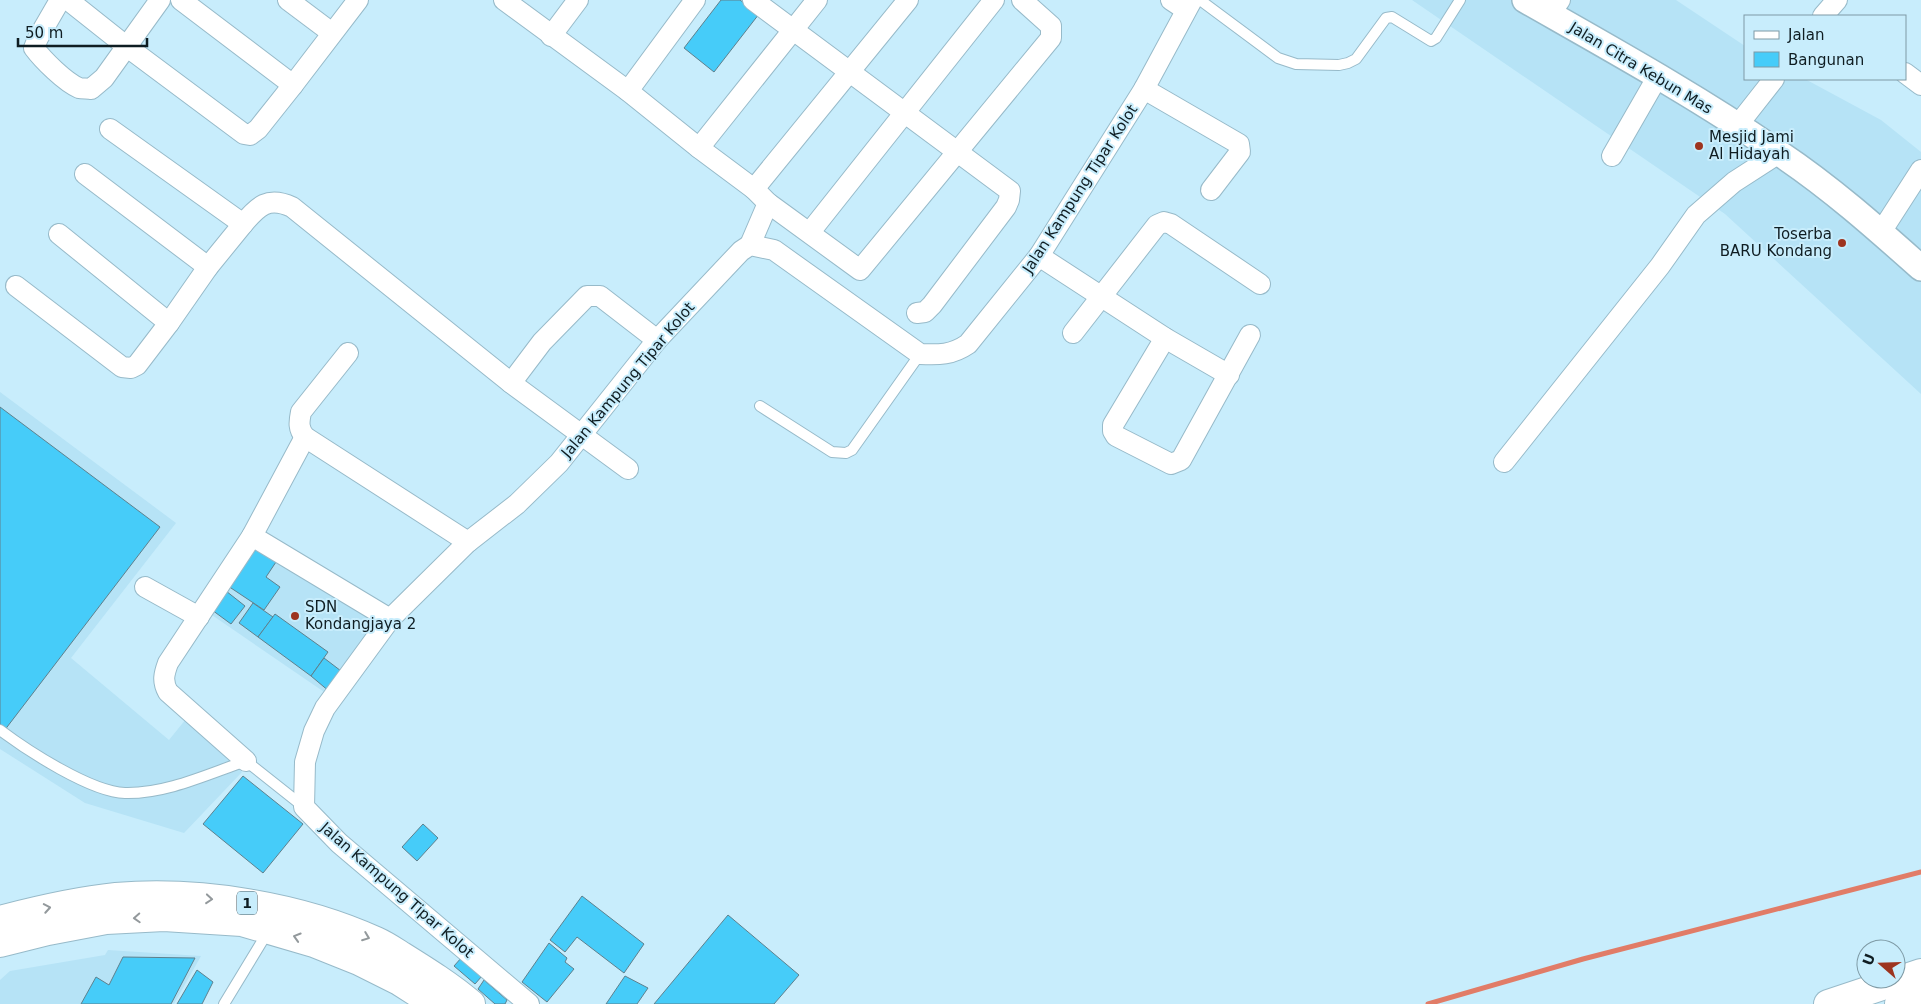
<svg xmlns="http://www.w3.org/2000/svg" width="1921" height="1004" font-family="'DejaVu Sans',sans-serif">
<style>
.built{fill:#b6e3f6}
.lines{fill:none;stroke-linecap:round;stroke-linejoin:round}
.stream{stroke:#e17c67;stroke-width:5}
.building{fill:#46ccf9;stroke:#5e808d}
.service-casing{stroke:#97bac9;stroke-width:12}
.minor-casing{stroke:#97bac9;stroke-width:22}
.tertiary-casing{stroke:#97bac9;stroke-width:28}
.trunk-casing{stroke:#97bac9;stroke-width:30}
.service{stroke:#fff;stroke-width:10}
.minor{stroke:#fff;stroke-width:20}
.tertiary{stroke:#fff;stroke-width:25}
.trunk{stroke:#fff;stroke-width:28}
.oneway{stroke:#93999c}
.poi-dot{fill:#9d341f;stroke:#c8edfc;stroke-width:2}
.labels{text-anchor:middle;stroke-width:4;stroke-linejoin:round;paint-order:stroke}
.shield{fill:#c8edfc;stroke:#465b63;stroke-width:1}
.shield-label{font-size:14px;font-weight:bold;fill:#0f1d22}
.street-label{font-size:15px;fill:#0f1d22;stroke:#c8edfc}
.poi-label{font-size:15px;fill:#0f1d22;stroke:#c8edfc;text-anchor:start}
</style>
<rect width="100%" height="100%" fill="#c8edfc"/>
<g class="built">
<path d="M1412 0H1676L1745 46V79H1805L1881 120 1921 152V394L1725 214Z"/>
<path d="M0 392 176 523 71 658 169 740 186 719 242 772 184 833 85 803 0 749Z"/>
<path d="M252 539 384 621 330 696 206 611Z"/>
<path d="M108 950 201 956 174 1004H0V980L10 971 105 955Z"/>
</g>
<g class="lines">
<path class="stream" d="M1428 1004 1583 959 1921 872"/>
</g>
<g class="building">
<path d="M721 0H740L759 14 714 72 684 48Z"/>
<path d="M0 407 160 527 4 731 0 727Z"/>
<path d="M253 542 278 559 266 577 280 587 264 610 225 584Z"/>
<path d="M226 591 245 606 231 624 212 610Z"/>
<path d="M253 603 273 617 258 637 239 623Z"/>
<path d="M275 614 328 652 311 676 258 637Z"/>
<path d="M324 658 345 674 330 692 311 676Z"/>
<path d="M243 776 303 824 263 873 203 824Z"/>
<path d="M423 824 438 838 417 861 402 847Z"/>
<path d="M582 896 644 944 624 973 577 937 565 952 550 940Z"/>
<path d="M728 915 799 975 774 1004H654Z"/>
<path d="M549 943 567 958 565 962 574 969 547 1002 522 982Z"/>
<path d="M123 957 195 958 171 1004H81L96 977 109 985Z"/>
<path d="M462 957 482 976 475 984 454 966Z"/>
<path d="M197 970 213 982 202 1004H177Z"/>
<path d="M625 976 648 988 637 1004H606Z"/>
<path d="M484 980 507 1000 505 1004H495L478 989Z"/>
</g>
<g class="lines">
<g class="service-casing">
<g id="service">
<path d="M1200 0 1278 58 1296 64 1339 65 1348 63 1356 59 1386 18 1392 17 1431 41 1436 38 1460 0"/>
<path d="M760 406 832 452 846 453 852 450 920 354"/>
<path d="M0 730C28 751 91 792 125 793 166 794 208 774 246 761L304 807"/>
<path d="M224 1004 269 930"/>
</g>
</g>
<g class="minor-casing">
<g id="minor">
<path d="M60 0 38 38 34 48C43 60 65 82 79 88 83 89 87 88 91 89L104 78 160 0"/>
<path d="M68 0 126 46 244 134 250 135 258 129 293 85 358 0"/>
<path d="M181 0 293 85"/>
<path d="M288 0 332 33"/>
<path d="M504 0 628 91 699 148 754 189 768 203 860 270 1051 38V26L1022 0"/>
<path d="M753 0 1010 191 1009 200 1006 207 932 305 925 312 917 313"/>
<path d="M1171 0 1186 10"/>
<path d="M1550 14 1560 0"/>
<path d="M1823 16 1837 0"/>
<path d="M551 36 578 0"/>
<path d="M1905 73 1921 85"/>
<path d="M1144 89 1239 144 1240 152 1211 190"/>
<path d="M628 91 695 0"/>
<path d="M1737 126 1774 79"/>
<path d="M110 129 243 224C258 206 268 196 292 207L511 383 628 469"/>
<path d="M699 148 817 0"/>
<path d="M1612 156 1658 76"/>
<path d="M85 174 208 267"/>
<path d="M754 189 908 0"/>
<path d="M810 232 994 0"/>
<path d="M1881 232 1921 170"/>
<path d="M59 234 169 323 208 267 243 224"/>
<path d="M750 245 768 203"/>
<path d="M1039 256 1165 338 1229 375"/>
<path d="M16 286 122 367 131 368 137 365 169 323"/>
<path d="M1073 333 1157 225 1164 222 1171 224 1260 284"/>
<path d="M1165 338 1113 425V431L1116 436 1171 464 1181 460 1250 335"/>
<path d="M348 353 301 412C299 422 298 429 305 437L468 542"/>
<path d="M511 383 542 342 587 296H600L657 340"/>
<path d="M1504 462 1660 266 1696 215 1734 182 1779 153"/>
<path d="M252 536 390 619"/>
<path d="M145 587 199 617"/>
<path d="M246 761 168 692C162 681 164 674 168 663L252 536 305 437"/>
<path d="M529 1004 339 843 304 807 305 762 314 731 325 708 390 619 468 542 517 504 559 463 657 340 741 251 750 245 774 250 920 354C939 355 952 355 968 344L1039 256 1144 89 1192 0"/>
</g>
</g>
<g class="tertiary-casing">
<path id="tertiary" d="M1525 0C1611 49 1698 97 1779 153 1830 187 1875 227 1921 268"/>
</g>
<g class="trunk-casing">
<g id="trunk">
<path d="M0 920C38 910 77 901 116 897 200 890 299 906 376 941 385 945 394 951 402 956 426 971 450 986 471 1004"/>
<path d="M0 943 48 931 106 920 164 917 242 922 314 943 359 961 399 981 435 1004"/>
<path d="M1828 1004 1921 973"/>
<path d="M1899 1004 1921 997"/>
</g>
</g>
<use href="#service" class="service"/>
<use href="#minor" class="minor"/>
<use href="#tertiary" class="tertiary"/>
<use href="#trunk" class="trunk"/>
</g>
<defs><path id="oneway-chevron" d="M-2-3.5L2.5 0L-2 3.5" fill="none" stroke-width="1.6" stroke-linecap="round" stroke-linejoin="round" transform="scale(1.25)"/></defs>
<g class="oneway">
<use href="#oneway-chevron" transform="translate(209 899) rotate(5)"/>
<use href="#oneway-chevron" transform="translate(47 908) rotate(-10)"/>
<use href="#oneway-chevron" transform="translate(137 918) rotate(177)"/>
<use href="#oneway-chevron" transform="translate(297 937) rotate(-163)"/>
<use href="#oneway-chevron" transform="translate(366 937) rotate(21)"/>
</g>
<g class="poi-dot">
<circle cx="1699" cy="146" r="5"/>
<circle cx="1842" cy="243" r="5"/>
<circle cx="295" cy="616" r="5"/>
</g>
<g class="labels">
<rect class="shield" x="237" y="891.5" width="20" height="23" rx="4"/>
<g class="shield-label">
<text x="247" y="908">1</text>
</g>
<g class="street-label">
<text transform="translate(1641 68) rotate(31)" y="5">Jalan Citra Kebun Mas</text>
<text transform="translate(1080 189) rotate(-57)" y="5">Jalan Kampung Tipar Kolot</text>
<text transform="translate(628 380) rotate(-50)" y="5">Jalan Kampung Tipar Kolot</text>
<text transform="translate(397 890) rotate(41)" y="5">Jalan Kampung Tipar Kolot</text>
</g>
<g class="poi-label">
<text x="1709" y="142">Mesjid Jami<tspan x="1709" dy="17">Al Hidayah</tspan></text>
<text x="1832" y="239" text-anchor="end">Toserba<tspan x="1832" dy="17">BARU Kondang</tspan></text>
<text x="305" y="612">SDN<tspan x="305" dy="17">Kondangjaya 2</tspan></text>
</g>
</g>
<rect x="1744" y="15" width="162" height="65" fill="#c8edfc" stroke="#7e9aa5"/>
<rect x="1754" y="31" width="25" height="8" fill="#ffffff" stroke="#7e9aa5"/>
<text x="1788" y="40" font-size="15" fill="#0f1d22">Jalan</text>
<rect x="1754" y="52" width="25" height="15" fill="#46ccf9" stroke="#7e9aa5"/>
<text x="1788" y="65" font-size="15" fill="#0f1d22">Bangunan</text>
<g transform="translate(1881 964) rotate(290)"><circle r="24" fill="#c8edfc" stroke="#7e9aa5"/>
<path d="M0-4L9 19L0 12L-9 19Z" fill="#9d341f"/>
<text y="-8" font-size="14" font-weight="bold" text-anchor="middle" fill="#0f1d22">U</text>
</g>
<path d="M18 38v8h129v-8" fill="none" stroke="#0f1d22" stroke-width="2.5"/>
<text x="25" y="38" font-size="15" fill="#0f1d22" stroke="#c8edfc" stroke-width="4" paint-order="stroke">50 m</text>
</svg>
